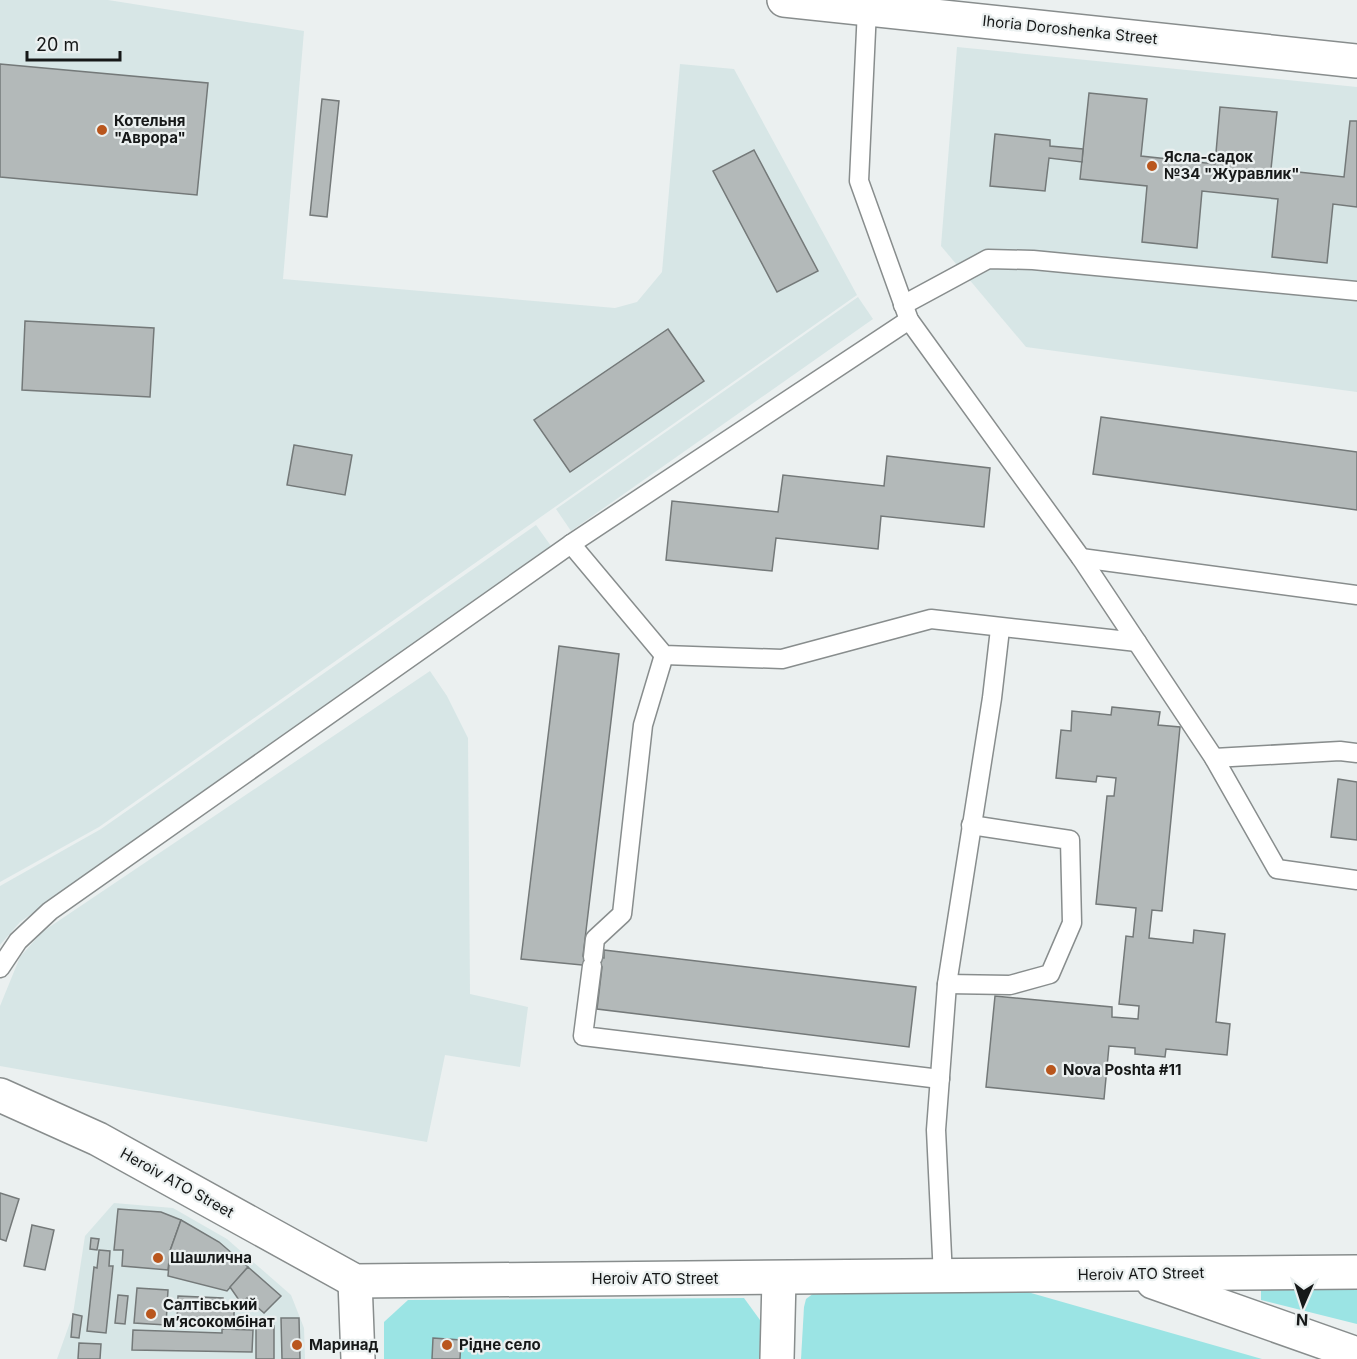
<svg xmlns="http://www.w3.org/2000/svg" width="1357" height="1359" font-family="Inter,sans-serif">
<style>
.built{fill:#d7e6e6}
.green{fill:#9be4e4}
.building{fill:#b3b9b9;stroke:#747979;stroke-width:1.5}
.lines{fill:none;stroke-linecap:round;stroke-linejoin:round}
.service-casing{stroke:#888d8d;stroke-width:21}
.minor-casing{stroke:#888d8d;stroke-width:36}
.tertiary-casing{stroke:#888d8d;stroke-width:36}
.secondary-casing{stroke:#888d8d;stroke-width:36}
.service{stroke:#fff;stroke-width:18}
.minor{stroke:#fff;stroke-width:33}
.tertiary{stroke:#fff;stroke-width:33}
.secondary{stroke:#fff;stroke-width:33}
.poi-dot{fill:#b9561d;stroke:#ebf0f0;stroke-width:2}
.labels{text-anchor:middle;stroke-width:4.5;stroke-linejoin:round;paint-order:stroke}
.street-label{font-size:15px;fill:#161818;stroke:#ebf0f0}
.poi-label{font-size:15px;font-weight:bold;fill:#161818;stroke:#ebf0f0;text-anchor:start}
</style>
<rect width="100%" height="100%" fill="#ebf0f0"/>
<g class="built">
<path d="M0 0H108L304 31 283 279 615 308 637 302 662 272 680 64 734 69 857 295 99 827 0 882Z"/>
<path d="M957 47 1357 87V392L1026 347 941 246Z"/>
<path d="M858 297 873 319 571 531 556 509Z"/>
<path d="M536 525 551 546 20 922 0 945V886L101 829Z"/>
<path d="M430 671 447 696 468 738 470 994 528 1007 520 1067 445 1055 427 1142 0 1066V1006L20 957 42 932Z"/>
<path d="M114 1203 173 1208 227 1239 291 1295 304 1328 305 1359H57L73 1314 85 1236Z"/>
</g>
<g class="green">
<path d="M1261 1287 1357 1290V1324L1261 1300Z"/>
<path d="M1017 1289 1262 1359H801L804 1307 806 1299 814 1293Z"/>
<path d="M744 1298 760 1320V1359H384V1322L408 1300Z"/>
</g>
<g class="building">
<path d="M0 64 208 83 197 195 0 177Z"/>
<path d="M1089 93 1147 99 1141 156 1215 164 1220 107 1277 112 1271 169 1344 177 1350 121H1357V207L1333 204 1327 263 1272 257 1278 199 1202 191 1197 248 1142 242 1147 186 1080 179Z"/>
<path d="M322 99 339 101 327 217 310 215Z"/>
<path d="M995 134 1050 140V146L1083 149 1082 162 1049 158 1045 191 990 186Z"/>
<path d="M754 150 818 271 777 292 713 171Z"/>
<path d="M25 321 154 328 150 397 22 390Z"/>
<path d="M668 329 704 381 570 472 534 420Z"/>
<path d="M1101 417 1357 452V510L1093 474Z"/>
<path d="M294 445 352 455 345 495 287 485Z"/>
<path d="M887 456 990 468 984 527 881 516 878 549 776 538 772 571 666 560 672 501 778 512 783 475 884 486Z"/>
<path d="M559 646 619 654 583 956 593 957 592 966 521 959Z"/>
<path d="M1112 707 1160 712 1158 725 1180 727 1162 911 1152 910 1149 938 1193 943 1194 930 1225 934 1216 1022 1230 1024 1227 1055 1166 1049 1165 1057 1135 1054V1048L1109 1046 1104 1099 986 1087 995 996 1112 1007V1017L1138 1019 1139 1006 1119 1004 1126 936 1133 937 1136 908 1096 904 1107 796H1114L1116 778 1097 776 1096 782 1056 778 1061 730 1071 731 1072 711 1111 715Z"/>
<path d="M1338 779 1357 782V840L1331 837Z"/>
<path d="M604 950 916 987 909 1047 597 1009 602 967 592 966 593 957 604 958Z"/>
<path d="M0 1193 19 1199 6 1241 0 1239Z"/>
<path d="M118 1209 161 1212 181 1220 170 1251 168 1270 122 1266 123 1250H114Z"/>
<path d="M181 1220 219 1242 248 1267 227 1291 168 1276 170 1251Z"/>
<path d="M32 1225 54 1230 45 1270 24 1266Z"/>
<path d="M91 1238 99 1239 97 1250 90 1249Z"/>
<path d="M99 1250 110 1251 109 1266H113L106 1333 87 1331 94 1267 97 1268Z"/>
<path d="M248 1267 281 1296 264 1313 247 1298 241 1303 230 1287Z"/>
<path d="M137 1288 168 1290 166 1325 134 1323Z"/>
<path d="M118 1295 128 1296 125 1324 115 1323Z"/>
<path d="M178 1296 223 1298 222 1308H234V1323L177 1321Z"/>
<path d="M73 1314 82 1316 79 1338 71 1337Z"/>
<path d="M281 1318H299L300 1359H282Z"/>
<rect x="256" y="1326" width="18" height="33"/>
<path d="M222 1329 253 1330 252 1352 132 1350 133 1330 222 1333Z"/>
<path d="M433 1338 461 1340 460 1359H432Z"/>
<path d="M79 1343 101 1344 100 1359H78Z"/>
</g>
<g class="lines">
<g class="service-casing">
<g id="service">
<path d="M867 9 859 181 909 320 1081 558 1214 758 1277 869 1357 880"/>
<path d="M903 305 988 259 1033 260 1357 291"/>
<path d="M571 544 664 655 782 659 931 619 1137 642"/>
<path d="M1081 558 1357 595"/>
<path d="M1214 758 1340 751 1357 753"/>
<path d="M593 957 595 939 622 914 643 725 664 655"/>
<path d="M592 966 583 1036 940 1079"/>
<path d="M0 968 18 941 50 911 571 544 909 320"/>
<path d="M947 984 1010 985 1050 974 1072 923 1070 840 971 825"/>
<path d="M943 1277 936 1130 947 984 992 698 1000 629"/>
</g>
</g>
<g class="minor-casing">
<g id="minor">
<path d="M784 0 1357 61"/>
<path d="M777 1359 779 1279"/>
</g>
</g>
<g class="tertiary-casing">
<path id="tertiary" d="M355 1281 358 1359"/>
</g>
<g class="secondary-casing">
<g id="secondary">
<path d="M0 1095 98 1139 355 1281 1357 1272"/>
<path d="M1153 1282 1357 1354"/>
</g>
</g>
<use href="#service" class="service"/>
<use href="#minor" class="minor"/>
<use href="#tertiary" class="tertiary"/>
<use href="#secondary" class="secondary"/>
</g>
<g class="poi-dot">
<circle cx="102" cy="130" r="6"/>
<circle cx="1152" cy="166" r="6"/>
<circle cx="1051" cy="1070" r="6"/>
<circle cx="158" cy="1258" r="6"/>
<circle cx="151" cy="1314" r="6"/>
<circle cx="297" cy="1345" r="6"/>
<circle cx="447" cy="1345" r="6"/>
</g>
<g class="labels">
<g class="street-label">
<text transform="translate(1070 30) rotate(6)" y="5">Ihoria Doroshenka Street</text>
<text transform="translate(177 1183) rotate(29)" y="5">Heroiv ATO Street</text>
<text transform="translate(1141 1274) rotate(-1)" y="5">Heroiv ATO Street</text>
<text x="655" y="1284">Heroiv ATO Street</text>
</g>
<g class="poi-label">
<text x="114" y="126">Котельня<tspan x="114" dy="17">"Аврора"</tspan></text>
<text x="1164" y="162">Ясла-садок<tspan x="1164" dy="17">№34 "Журавлик"</tspan></text>
<text x="1063" y="1075">Nova Poshta #11</text>
<text x="170" y="1263">Шашлична</text>
<text x="163" y="1310">Салтівський<tspan x="163" dy="17">мʼясокомбінат</tspan></text>
<text x="309" y="1350">Маринад</text>
<text x="459" y="1350">Рідне село</text>
</g>
</g>
<g transform="translate(1303 1305) rotate(183)" stroke="#ebf0f0" stroke-width="4.5" paint-order="stroke">
<path d="M0-4.5L10 22L0 15L-10 22Z" fill="#161818"/>
<text y="-9" font-size="16" font-weight="bold" text-anchor="middle" fill="#161818">N</text>
</g>
<path d="M27 51v9h93v-9" fill="none" stroke="#161818" stroke-width="3"/>
<text x="36" y="51" font-size="18" fill="#161818" stroke="#ebf0f0" stroke-width="4.5" paint-order="stroke">20 m</text>
</svg>
